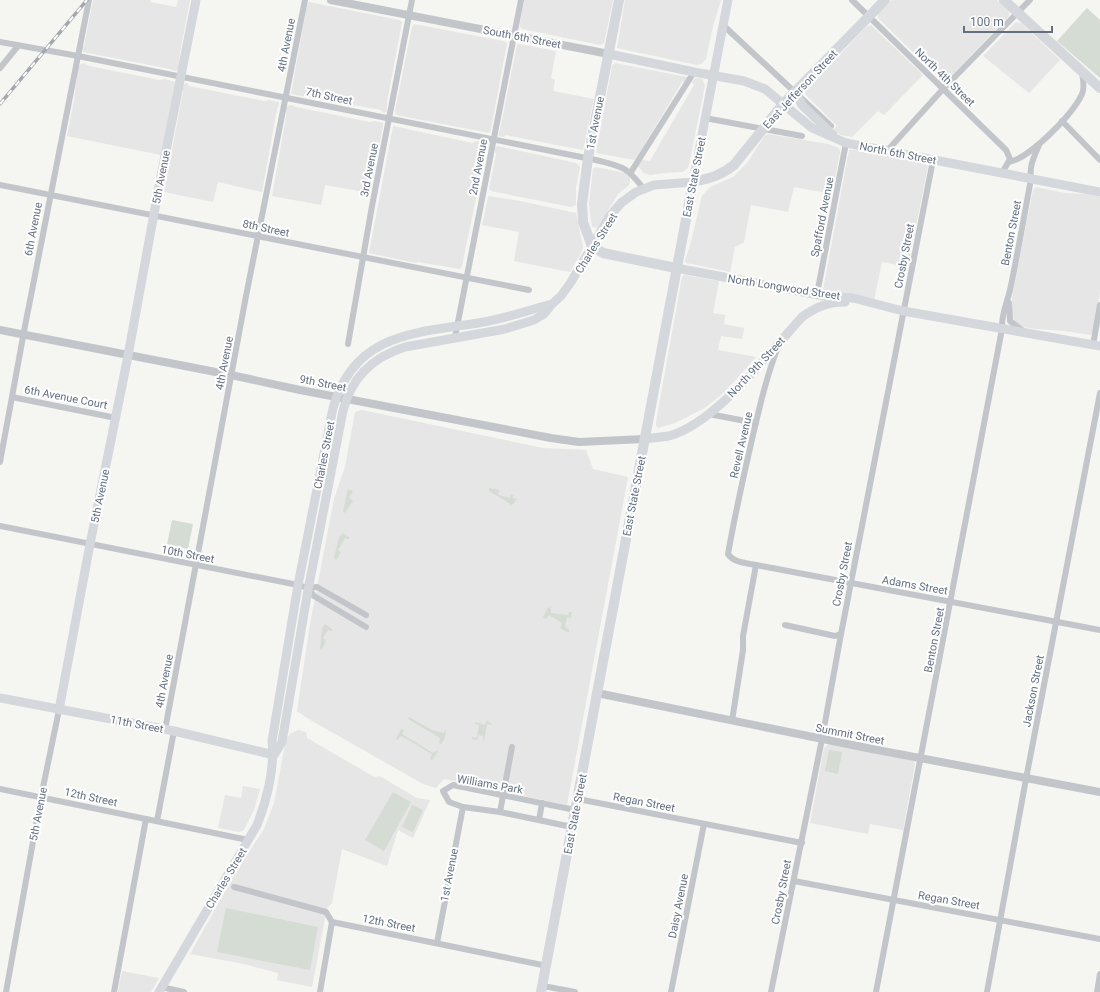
<svg xmlns="http://www.w3.org/2000/svg" width="1100" height="992" font-family="Roboto,sans-serif">
<style>
.built{fill:#e5e6e5}
.green{fill:#d5dcd3}
.lines{fill:none;stroke-linecap:round;stroke-linejoin:round}
.minor{stroke:#c2c5c9;stroke-width:6}
.tertiary{stroke:#c2c5c9;stroke-width:8}
.secondary{stroke:#d4d7dc;stroke-width:9}
.primary{stroke:#d4d7dc;stroke-width:10}
.rail-casing{stroke:#a3a7ae;stroke-width:3.5}
.rail{stroke:#fff;stroke-width:2;stroke-dasharray:6;stroke-linecap:butt}
.labels{text-anchor:middle;stroke-width:4;stroke-linejoin:round;paint-order:stroke}
.street-label{font-size:11px;fill:#647082;stroke:#fff}
</style>
<rect width="100%" height="100%" fill="#f5f5f1"/>
<g class="built">
<path d="M93 0H151L150 2 176 7 178 0H190L180 52 178 69 175 71 170 69 83 52 82 48 84 46Z"/>
<path d="M524 0H613L604 43 600 45 522 29 520 26V23Z"/>
<path d="M625 0H721L713 26 706 59 701 64 697 65 617 48Z"/>
<path d="M892 0H997L1009 11V16L947 80 943 81 878 18V14Z"/>
<path d="M309 2 399 20 402 22 387 102V111L384 113 381 110 291 94 307 5Z"/>
<path d="M1016 22 1021 23 1060 60 1029 93 983 56Z"/>
<path d="M414 24 503 41 507 43 491 129 489 133 396 115 395 111 412 27Z"/>
<path d="M871 25 923 75 884 115 878 111 852 137 841 135 833 130 837 126 805 94 806 91 866 27Z"/>
<path d="M519 44 556 51 551 78 555 80 553 91 594 99 583 150 510 136 507 135 503 137 499 136V133L500 130 517 45Z"/>
<path d="M84 63 89 66 159 80 165 79 175 82 161 155 67 136 74 101 78 67 81 64Z"/>
<path d="M615 63 687 77 688 79 687 82H682L635 160 596 153 612 66Z"/>
<path d="M696 78 702 79 705 85 689 165 687 169 682 172 664 173 650 175 644 173 637 165 642 160 650 161 694 85 692 83 693 80Z"/>
<path d="M187 83 189 86 264 101 269 100 279 102V105L277 109 262 192 218 182 213 202 164 192 183 92 182 89 184 84Z"/>
<path d="M292 105 296 107 370 122 375 121 383 123V126L370 193 325 185 321 205 272 196 286 117V108L288 106Z"/>
<path d="M393 126 472 143 476 141 483 142 487 145 462 266 460 269 418 262 416 263 369 253Z"/>
<path d="M768 134 828 144 839 148 840 152 832 194 794 187 788 212 751 205 744 242 735 247 730 272 686 263 685 261 691 242 702 196 710 187 733 177 747 163 765 135Z"/>
<path d="M497 146 576 163 580 167 576 188V205L571 207 491 191 489 189 496 154 494 149Z"/>
<path d="M849 150H854L924 163 928 166 908 267 882 262 874 300 825 292 823 290Z"/>
<path d="M596 167 625 173 630 178V182L629 185 618 194 597 228 592 227 589 204 593 169Z"/>
<path d="M1036 187 1065 193 1086 194 1100 197V293L1093 332 1090 335 1065 331 1037 329 1021 327 1016 323 1012 316V298L1033 190Z"/>
<path d="M489 196 520 201 576 213 583 247 581 253 570 272 514 261 519 232 482 225 488 197Z"/>
<path d="M684 275 719 281 713 313 725 315 724 324 744 328 742 339 721 336 718 350 756 357 732 384 720 396 703 409 675 423 658 428 656 425V422L682 277Z"/>
<path d="M362 410 543 448 586 450 593 469 628 477 567 805 444 779 436 788 423 784 307 718 297 711 310 624 334 499 345 467 355 412Z"/>
<path d="M298 730 306 732 307 738 376 778 378 776 381 777 417 798 430 800 413 838 398 830 387 866 342 849 332 903 327 908 312 987 277 980 278 973 244 964 190 954 236 872 264 829 274 803 286 740 290 734Z"/>
<path d="M829 744 914 761 915 764 903 830 870 824 868 834 810 823 824 748Z"/>
<path d="M243 786 260 789 254 810 244 830 239 832 218 828 225 795 241 798Z"/>
<path d="M122 971 159 978 151 992H118Z"/>
</g>
<g class="green">
<path d="M1087 8 1100 20V78L1057 41Z"/>
<path d="M489 488 499 490 498 494 499 495 510 498 511 495H513V498L517 499 512 505 489 491Z"/>
<path d="M348 489 353 491 349 497 353 501 345 513 343 511Z"/>
<path d="M172 520 193 524 188 549 167 544Z"/>
<path d="M343 533 350 538 348 539 345 538 338 550 341 552 336 560 334 558 339 537Z"/>
<path d="M550 607 551 609V613L568 615 569 612H572L571 618 567 617 565 627 569 629V632H567L560 628 562 623 549 615 546 619 543 617 548 608Z"/>
<path d="M325 624 333 630 331 631 328 630 323 638 326 641 322 649 320 650 322 629Z"/>
<path d="M409 717 432 730 444 733 446 729 445 738 441 744 439 743 440 738 408 719Z"/>
<path d="M487 721 492 724 491 725 487 724 484 741 483 740V736L479 735 477 740 472 739V737L477 738 479 725 475 724V722L485 725Z"/>
<path d="M401 729 404 730 402 734 433 753 437 750 438 751 432 760 430 759 432 754 401 736 397 740 396 739Z"/>
<path d="M829 750 842 752 838 774 825 771Z"/>
<path d="M393 792 411 802 384 851 365 840Z"/>
<path d="M412 805 423 810 413 832 402 827Z"/>
<path d="M226 908 318 927 310 970 217 952Z"/>
</g>
<g class="lines">
<g class="minor">
<path d="M852 0 1006 150 1010 159 1002 173"/>
<path d="M723 25 831 126"/>
<path d="M0 42 78 56 596 160C623 167 626 166 644 189"/>
<path d="M0 68 18 46"/>
<path d="M705 118 802 136"/>
<path d="M1062 121 1100 160"/>
<path d="M887 151 943 89 1030 0"/>
<path d="M1009 162C1030 158 1073 114 1082 94 1085 88 1083 79 1082 73"/>
<path d="M631 172 694 72"/>
<path d="M0 185 529 290"/>
<path d="M817 294 846 143"/>
<path d="M1009 303 1010 321 1023 331"/>
<path d="M455 337 521 0"/>
<path d="M348 344 372 206 412 0"/>
<path d="M1093 345 1100 305"/>
<path d="M778 347C767 375 760 405 753 435 744 474 735 514 728 554 734 563 747 563 756 565L1100 630"/>
<path d="M12 397 116 418"/>
<path d="M709 414 756 423"/>
<path d="M0 462 25 326 89 0"/>
<path d="M0 526 298 585 308 588 317 587 366 615"/>
<path d="M308 588 314 596 366 627"/>
<path d="M785 625 835 636 841 634"/>
<path d="M732 721 743 650V636L756 565"/>
<path d="M165 730 246 296 305 0"/>
<path d="M0 789 248 840"/>
<path d="M578 799 802 843"/>
<path d="M500 812 512 747"/>
<path d="M539 820 542 803"/>
<path d="M157 821 174 731"/>
<path d="M572 827 500 812 463 807 449 802 443 791 453 785 575 810"/>
<path d="M794 881 1100 939"/>
<path d="M234 887 326 912 332 922 547 966"/>
<path d="M437 943 463 807"/>
<path d="M543 986 575 992"/>
<path d="M161 987 184 992"/>
<path d="M6 992 41 797 59 710"/>
<path d="M114 992 146 819"/>
<path d="M320 992 332 922"/>
<path d="M671 992 704 824"/>
<path d="M771 992 822 739 841 634 933 160"/>
<path d="M876 992 1002 329C1001 315 1007 303 1010 290 1018 253 1024 216 1031 179 1029 166 1034 157 1039 145"/>
<path d="M987 992 1026 779 1100 393"/>
<path d="M1097 992 1100 974"/>
</g>
<g class="tertiary">
<path d="M331 0 609 54"/>
<path d="M0 330 231 375 300 390 551 438 579 442 644 439"/>
<path d="M597 693 872 749 1100 792"/>
</g>
<g class="secondary">
<path d="M609 54 694 72 744 81 765 89 812 128 846 143 1100 192"/>
<path d="M795 92 802 105 833 135"/>
<path d="M676 268 824 296 853 298 903 311 1100 346"/>
<path d="M644 439C652 438 661 437 669 436 715 424 770 352 802 317 816 307 828 302 845 302"/>
<path d="M0 698 174 731 274 755"/>
<path d="M59 710 90 544 127 361 160 181 196 0"/>
<path d="M274 755 282 742 308 590 343 411C351 378 373 357 405 347L505 329 534 320 544 314 552 304 561 296 571 282 609 217 621 203 636 192 654 185 693 182 728 0"/>
<path d="M159 992 257 825C267 800 275 767 272 741L298 585 333 408C355 331 418 333 484 322 507 318 529 310 552 304"/>
</g>
<g class="primary">
<path d="M619 0 588 158 582 204 583 222 592 246 603 253 676 268"/>
<path d="M1004 0 1100 88"/>
<path d="M541 992 693 182C710 178 720 176 734 165L783 104 885 0"/>
</g>
<g class="rail-casing">
<path id="rail" d="M0 104 87 0"/>
</g>
<use href="#rail" class="rail"/>
</g>
<g class="labels">
<g class="street-label">
<text transform="translate(522 37) rotate(11)" y="4">South 6th Street</text>
<text transform="translate(286 45) rotate(-79)" y="4">4th Avenue</text>
<text transform="translate(945 77) rotate(44)" y="4">North 4th Street</text>
<text transform="translate(800 89) rotate(-47)" y="4">East Jefferson Street</text>
<text transform="translate(329 96) rotate(12)" y="4">7th Street</text>
<text transform="translate(595 123) rotate(-79)" y="4">1st Avenue</text>
<text transform="translate(898 153) rotate(11)" y="4">North 6th Street</text>
<text transform="translate(478 167) rotate(-79)" y="4">2nd Avenue</text>
<text transform="translate(369 170) rotate(-79)" y="4">3rd Avenue</text>
<text transform="translate(161 177) rotate(-79)" y="4">5th Avenue</text>
<text transform="translate(694 177) rotate(-79)" y="4">East State Street</text>
<text transform="translate(822 217) rotate(-79)" y="4">Spafford Avenue</text>
<text transform="translate(266 228) rotate(12)" y="4">8th Street</text>
<text transform="translate(33 229) rotate(-79)" y="4">6th Avenue</text>
<text transform="translate(1011 233) rotate(-79)" y="4">Benton Street</text>
<text transform="translate(596 243) rotate(-58)" y="4">Charles Street</text>
<text transform="translate(904 256) rotate(-79)" y="4">Crosby Street</text>
<text transform="translate(784 287) rotate(9)" y="4">North Longwood Street</text>
<text transform="translate(224 363) rotate(-79)" y="4">4th Avenue</text>
<text transform="translate(756 367) rotate(-47)" y="4">North 9th Street</text>
<text transform="translate(323 383) rotate(11)" y="4">9th Street</text>
<text transform="translate(66 397) rotate(11)" y="4">6th Avenue Court</text>
<text transform="translate(741 445) rotate(-77)" y="4">Revell Avenue</text>
<text transform="translate(324 455) rotate(-79)" y="4">Charles Street</text>
<text transform="translate(100 496) rotate(-78)" y="4">5th Avenue</text>
<text transform="translate(634 496) rotate(-79)" y="4">East State Street</text>
<text transform="translate(188 554) rotate(11)" y="4">10th Street</text>
<text transform="translate(842 574) rotate(-79)" y="4">Crosby Street</text>
<text transform="translate(915 585) rotate(10)" y="4">Adams Street</text>
<text transform="translate(934 640) rotate(-79)" y="4">Benton Street</text>
<text transform="translate(164 681) rotate(-79)" y="4">4th Avenue</text>
<text transform="translate(1033 691) rotate(-79)" y="4">Jackson Street</text>
<text transform="translate(137 724) rotate(11)" y="4">11th Street</text>
<text transform="translate(850 734) rotate(11)" y="4">Summit Street</text>
<text transform="translate(490 784) rotate(10)" y="4">Williams Park</text>
<text transform="translate(91 797) rotate(12)" y="4">12th Street</text>
<text transform="translate(644 802) rotate(11)" y="4">Regan Street</text>
<text transform="translate(38 814) rotate(-79)" y="4">5th Avenue</text>
<text transform="translate(575 814) rotate(-79)" y="4">East State Street</text>
<text transform="translate(449 875) rotate(-79)" y="4">1st Avenue</text>
<text transform="translate(226 878) rotate(-59)" y="4">Charles Street</text>
<text transform="translate(781 892) rotate(-79)" y="4">Crosby Street</text>
<text transform="translate(949 900) rotate(10)" y="4">Regan Street</text>
<text transform="translate(678 906) rotate(-79)" y="4">Daisy Avenue</text>
<text transform="translate(389 923) rotate(11)" y="4">12th Street</text>
</g>
</g>
<path d="M964 26v6h88v-6" fill="none" stroke="#647082" stroke-width="2"/>
<text x="970" y="26" font-size="12" fill="#647082" stroke="#ffffff" stroke-width="3" paint-order="stroke">100 m</text>
</svg>
